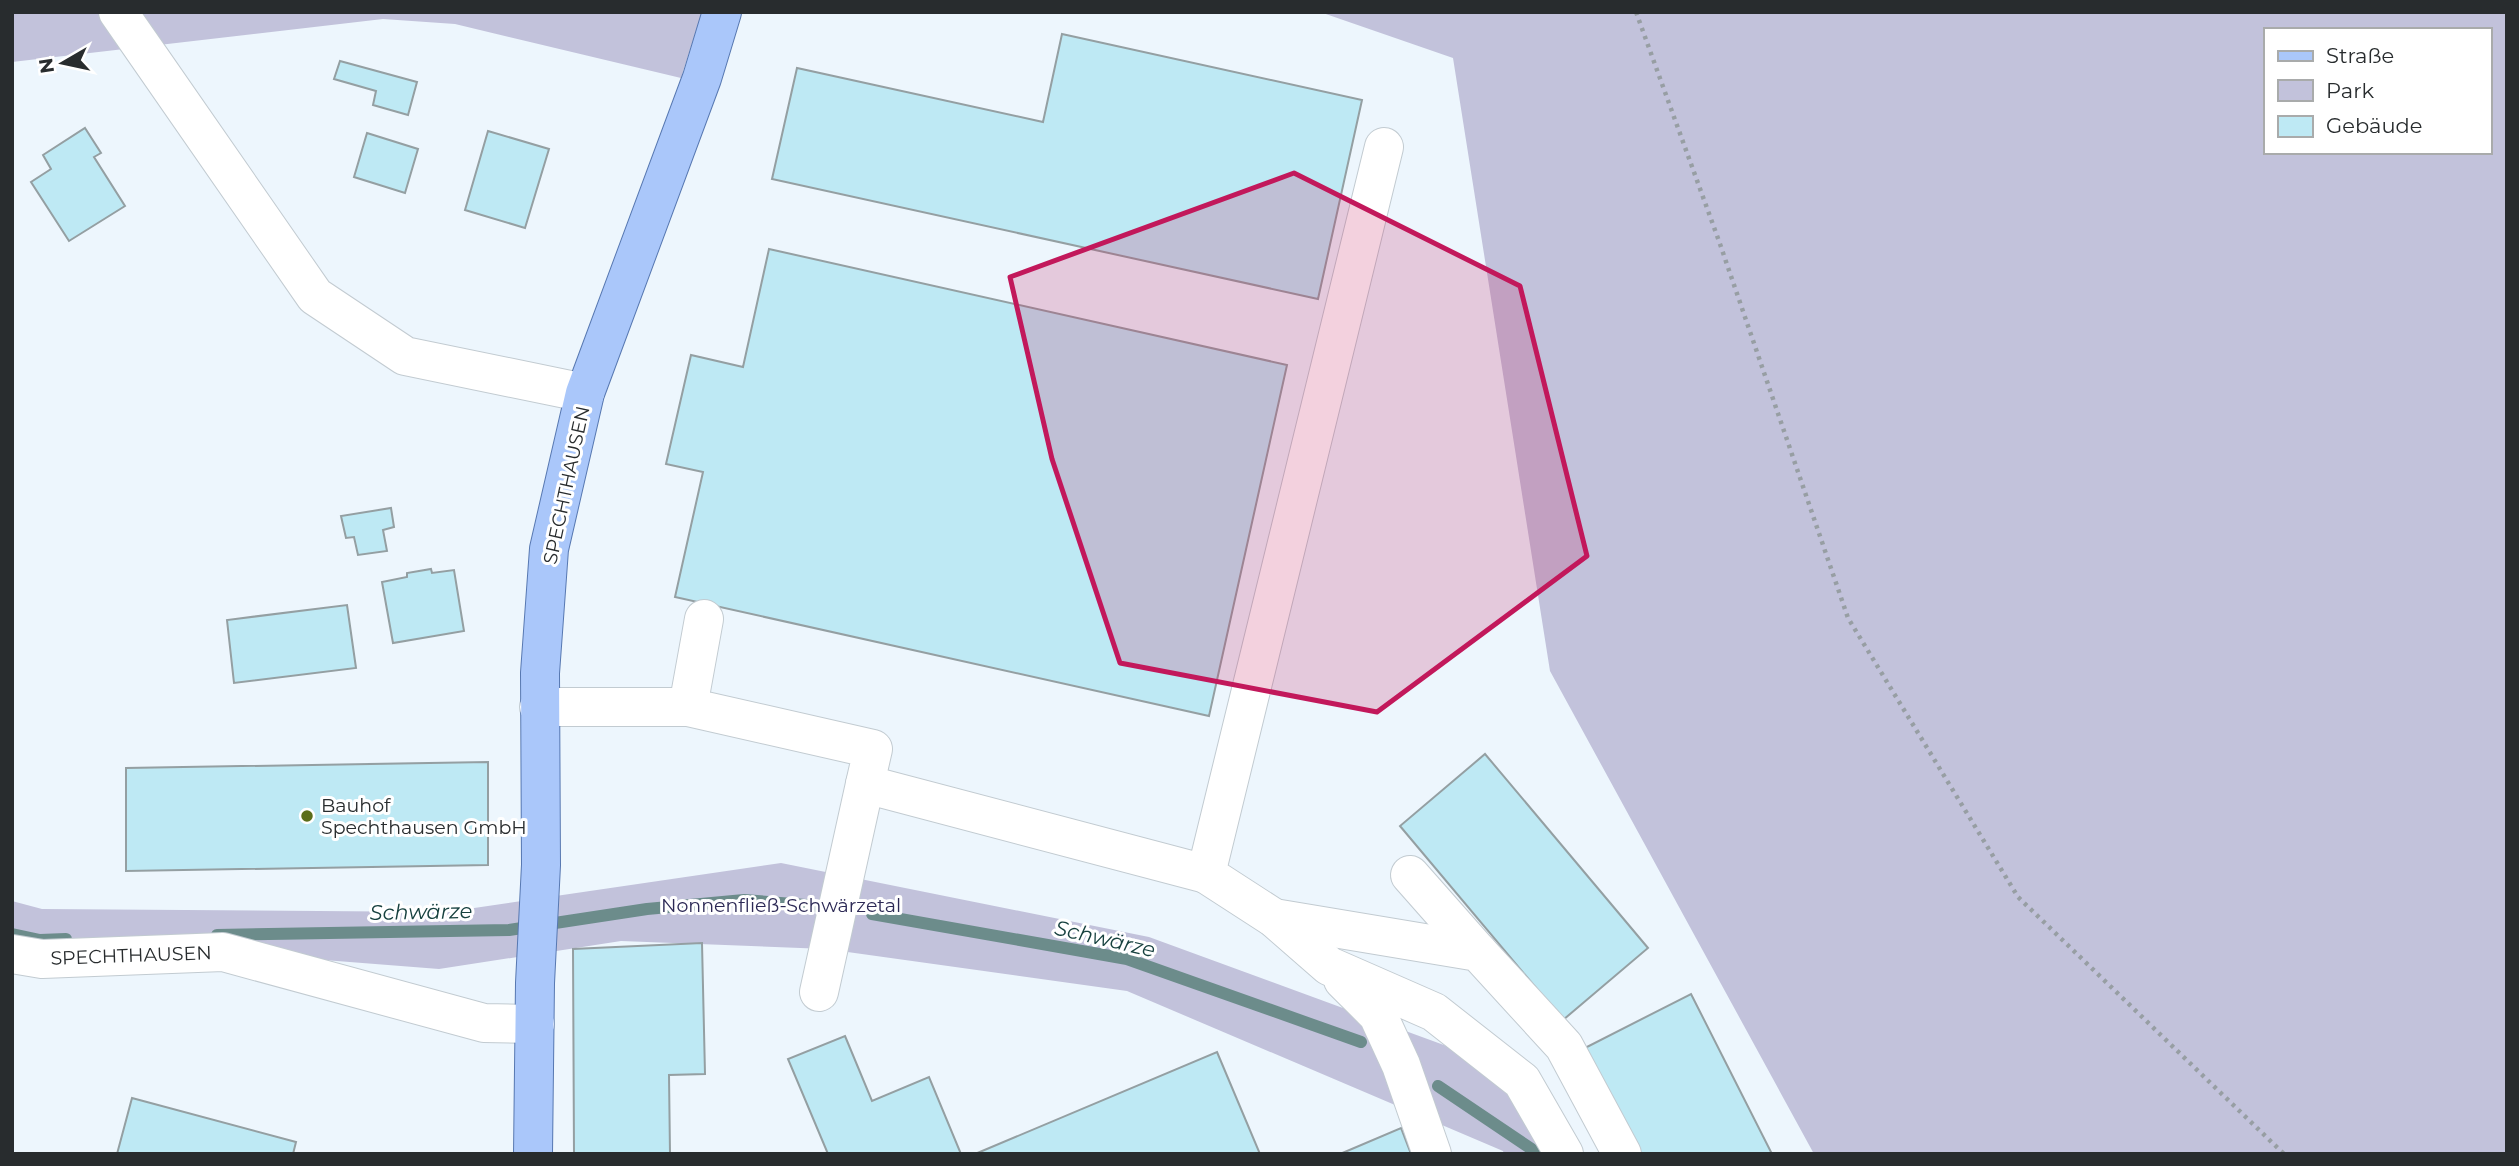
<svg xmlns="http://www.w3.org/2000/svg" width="2519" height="1166" font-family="Montserrat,sans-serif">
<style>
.green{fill:#c2c2db;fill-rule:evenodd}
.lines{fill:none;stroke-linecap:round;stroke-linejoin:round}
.stream{stroke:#6c8c8b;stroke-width:12}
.building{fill:#bee9f4;stroke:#949fa2;stroke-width:2}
.minor-casing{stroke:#c2cbd1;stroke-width:40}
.major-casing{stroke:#5778b1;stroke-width:40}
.path{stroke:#979ea3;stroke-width:4.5;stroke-dasharray:3.5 5;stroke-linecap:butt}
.minor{stroke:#fff;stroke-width:38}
.major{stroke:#aac7fa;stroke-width:38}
.marked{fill:#c2185b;fill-opacity:0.2;stroke:#c2185b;stroke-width:5;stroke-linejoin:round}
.poi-dot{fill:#5b6d19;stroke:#fff;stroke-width:2.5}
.labels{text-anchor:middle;stroke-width:6;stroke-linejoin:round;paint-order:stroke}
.street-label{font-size:19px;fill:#282c2e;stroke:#fff}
.poi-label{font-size:19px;fill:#282c2e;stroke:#fff;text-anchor:start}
.park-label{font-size:19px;fill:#2c2955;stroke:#fff}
.water-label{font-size:21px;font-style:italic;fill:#17413f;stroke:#fff}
</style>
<rect width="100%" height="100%" fill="#edf6fd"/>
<g class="green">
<path d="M12 12H702L681 78 455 24 383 19 12 62Z"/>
<path d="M1320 12H2507V1154H1814L1550 671 1453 58ZM2265 30H2489V152H2265Z"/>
<path d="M781 863 1149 937 1523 1074 1578 1154H1504L1503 1151 1127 991 826 949 621 941 439 969 223 952 12 954V901L42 909 447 912Z"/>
</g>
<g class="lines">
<g class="stream">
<path d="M872 914 1127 959 1361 1042"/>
<path d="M12 934 40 940 66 939"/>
<path d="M217 935 509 930 647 909 744 900 830 907"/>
<path d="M1438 1086 1539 1154"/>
</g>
</g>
<g class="building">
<path d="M1062 34 1362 100 1318 299 772 179 797 68 1043 122Z"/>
<path d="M340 61 417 82 408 115 373 105 376 91 334 79Z"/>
<path d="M85 128 101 153 94 157 125 206 69 241 31 182 51 169 43 155Z"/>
<path d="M488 131 549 149 525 228 465 210Z"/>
<path d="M367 133 418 149 405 193 354 177Z"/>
<path d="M769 249 1287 365 1209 716 675 597 703 472 666 464 691 355 743 367Z"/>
<path d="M391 508 394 527 383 530 387 551 358 555 354 537 346 538 341 516Z"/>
<path d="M431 569 432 573 454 570 464 631 393 643 382 582 407 577V573Z"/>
<path d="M347 605 356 668 234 683 227 620Z"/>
<path d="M1485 754 1648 948 1563 1020 1400 826Z"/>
<path d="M488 762V865L126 871V768Z"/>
<path d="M702 943 705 1074 669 1075 670 1154H574L573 949Z"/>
<path d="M1691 994 1772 1154H1634L1581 1050Z"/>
<path d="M845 1036 872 1101 929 1077 961 1154H828L788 1059Z"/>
<path d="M1217 1052 1260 1154H975Z"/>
<path d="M132 1098 296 1142 293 1154H117Z"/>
<path d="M1401 1128 1411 1154H1340Z"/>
</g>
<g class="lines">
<g class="minor-casing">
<g id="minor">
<path d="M118 12 315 296 405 356 585 393"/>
<path d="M1384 147 1206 874 1274 918 1329 966 1434 1012 1522 1081 1564 1154"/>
<path d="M704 619 688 707 873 749 865 784 1206 874"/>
<path d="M539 707H688"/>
<path d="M1410 875 1478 952"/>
<path d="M1274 918 1478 952 1564 1046 1622 1154"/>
<path d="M12 954 42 959 223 952 484 1023 535 1024"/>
<path d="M1343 980 1378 1015 1401 1065 1432 1154"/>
<path d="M819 992 865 784"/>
</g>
</g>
<g class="major-casing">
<path id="major" d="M533 1154 535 983 541 865 540 673 549 549 585 393 702 78 722 12"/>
</g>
<path class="path" d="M1636 12 1720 244 1848 618 2018 897 2284 1154"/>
<use href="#minor" class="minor"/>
<use href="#major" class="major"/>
</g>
<path class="marked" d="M1294 173 1520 286 1587 556 1377 712 1120 663 1052 459 1010 277Z"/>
<circle class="poi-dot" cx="307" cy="816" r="7"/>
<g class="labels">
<g class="street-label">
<text transform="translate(566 485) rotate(-78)" y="7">SPECHTHAUSEN</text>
<text transform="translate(131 955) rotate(-2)" y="7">SPECHTHAUSEN</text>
</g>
<g class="poi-label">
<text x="321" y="812">Bauhof<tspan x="321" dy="22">Spechthausen GmbH</tspan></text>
</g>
<g class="park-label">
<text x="781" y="912">Nonnenfließ-Schwärzetal</text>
</g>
<g class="water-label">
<text transform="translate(421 912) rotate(-1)" y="7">Schwärze</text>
<text transform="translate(1105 939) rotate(13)" y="7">Schwärze</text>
</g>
</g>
<rect width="2519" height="1166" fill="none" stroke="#282c2e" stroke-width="28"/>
<rect x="2264" y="28" width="228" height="126" fill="#ffffff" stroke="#a9abab" stroke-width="2"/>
<rect x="2278" y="51" width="35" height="10" fill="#aac7fa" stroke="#a9abab" stroke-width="2"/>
<text x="2326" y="63" font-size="21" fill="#282c2e">Straße</text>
<rect x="2278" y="80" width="35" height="21" fill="#c2c2db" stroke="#a9abab" stroke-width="2"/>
<text x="2326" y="98" font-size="21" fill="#282c2e">Park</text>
<rect x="2278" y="116" width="35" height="21" fill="#bee9f4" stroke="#a9abab" stroke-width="2"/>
<text x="2326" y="133" font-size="21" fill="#282c2e">Gebäude</text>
<g transform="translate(63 63) rotate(261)" stroke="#ffffff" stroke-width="5" paint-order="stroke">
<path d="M0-5L12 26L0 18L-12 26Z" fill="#282c2e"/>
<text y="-10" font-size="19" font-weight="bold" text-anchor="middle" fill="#282c2e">N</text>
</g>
</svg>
